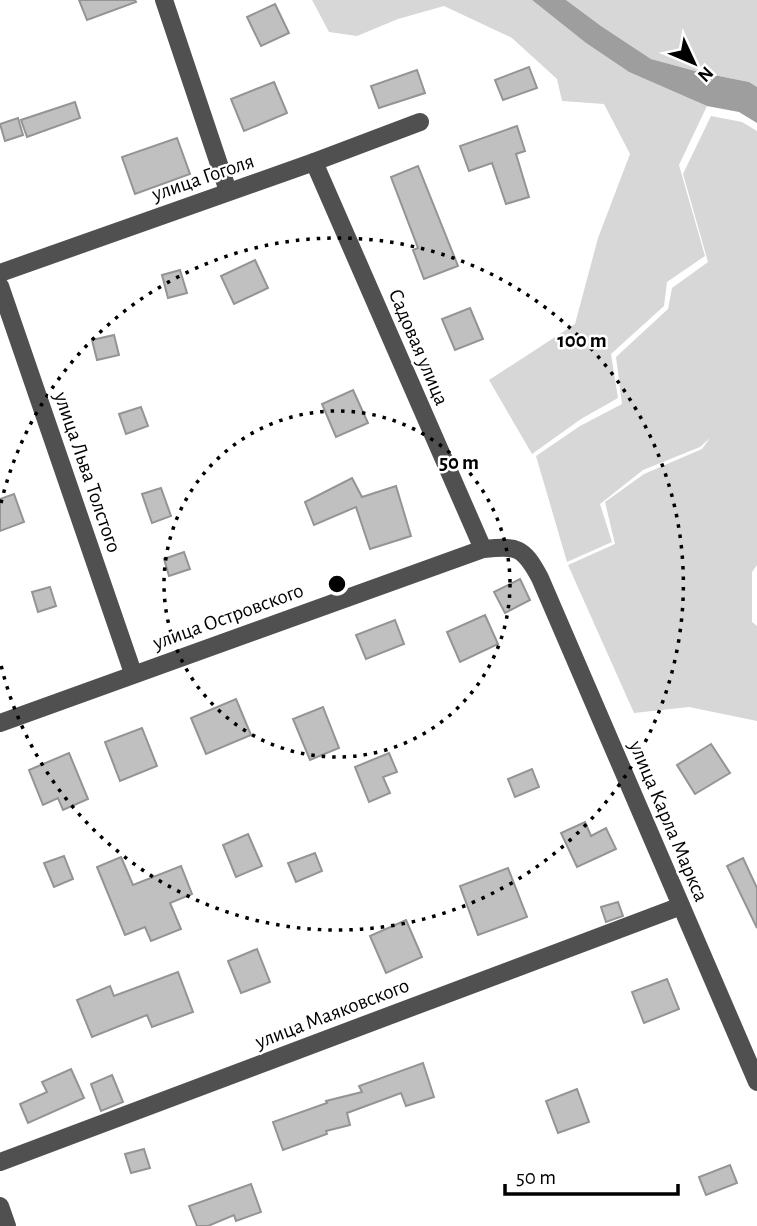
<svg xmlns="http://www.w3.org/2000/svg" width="757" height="1226" font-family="'Alegreya Sans',sans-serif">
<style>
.green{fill:#d7d7d7}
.water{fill:#9e9e9e}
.building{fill:#c0c0c0;stroke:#949494;stroke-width:2}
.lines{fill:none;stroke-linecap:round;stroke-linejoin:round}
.minor{stroke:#505050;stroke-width:18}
.ring{fill:none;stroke:#000;stroke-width:3.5;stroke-dasharray:3.5 7}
.labels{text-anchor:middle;stroke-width:5;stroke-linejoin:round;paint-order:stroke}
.street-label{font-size:21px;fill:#000;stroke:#fff}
.centre{fill:#000;stroke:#fff;stroke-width:3.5}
.ring-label{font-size:21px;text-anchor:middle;font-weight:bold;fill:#000;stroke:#fff;stroke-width:5;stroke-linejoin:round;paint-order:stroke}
</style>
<rect width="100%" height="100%" fill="#fff"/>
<g class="green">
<path d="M312 0H532L586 43 629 72 707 106 679 165 705 256 667 282 664 306 611 354 618 398 581 419 532 454 489 380 575 324 598 238 630 154 604 104 562 101 557 79 512 38 444 6 398 19 357 36 329 32Z"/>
<path d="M566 0H757V87L749 82 699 72 651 59 601 26Z"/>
<path d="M711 116 742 122 757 131V565L752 572V622L757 626V721L689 707 634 713 568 565 615 544 605 502 644 474 702 449 710 438 700 447 643 470 600 504 612 542 567 562 536 456 580 426 622 404 616 357 668 309 672 288 708 262 683 174Z"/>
</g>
<path class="water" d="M532 0H566L601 26 651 59 699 72 749 82 757 87V123L739 112 707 106 629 72 586 43Z"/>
<g class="building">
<path d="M79 0H135L136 2 87 20Z"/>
<path d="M275 4 289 33 261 46 247 17Z"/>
<path d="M529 67 537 88 503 100 495 80Z"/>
<path d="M417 70 425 93 379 108 371 86Z"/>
<path d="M274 82 287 113 244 131 231 99Z"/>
<path d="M75 102 80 118 27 137 21 120Z"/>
<path d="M18 118 23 135 5 141 0 124Z"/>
<path d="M517 126 525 151 516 154 529 197 506 204 492 163 469 171 460 146Z"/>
<path d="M177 138 190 174 135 194 122 157Z"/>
<path d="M418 166 458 266 424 279 413 250 418 248 391 177Z"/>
<path d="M255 260 268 288 234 304 221 276Z"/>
<path d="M180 270 187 293 168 298 162 275Z"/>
<path d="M470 308 483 339 455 350 442 319Z"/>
<path d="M114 335 119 355 97 360 92 340Z"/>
<path d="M353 390 368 423 336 437 322 404Z"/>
<path d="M141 407 148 426 126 434 119 414Z"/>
<path d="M352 478 362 497 396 486 411 536 370 549 356 507 314 525 305 502Z"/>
<path d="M161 488 171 516 152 523 142 494Z"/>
<path d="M14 494 24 522 0 531V499Z"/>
<path d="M184 552 190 569 169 576 164 559Z"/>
<path d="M520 579 530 600 505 613 494 592Z"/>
<path d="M50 587 56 606 38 612 32 592Z"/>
<path d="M485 615 498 644 460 662 447 632Z"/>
<path d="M395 620 404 644 366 659 356 635Z"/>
<path d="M236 699 251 735 206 754 191 718Z"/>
<path d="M323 707 339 748 310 760 293 719Z"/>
<path d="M142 728 157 766 120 781 105 742Z"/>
<path d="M711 744 730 773 695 794 677 765Z"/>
<path d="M69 753 88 799 63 810 58 798 43 805 29 770Z"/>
<path d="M389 753 397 772 383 777 390 793 369 802 355 767Z"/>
<path d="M532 769 539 787 515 797 508 779Z"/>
<path d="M585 822 591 836 606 828 616 849 577 867 561 833Z"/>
<path d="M248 834 262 866 236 877 223 845Z"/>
<path d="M315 853 322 871 296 882 288 863Z"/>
<path d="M64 856 73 879 54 887 44 863Z"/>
<path d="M121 857 133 885 181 866 192 894 170 903 181 929 151 941 145 927 125 935 97 867Z"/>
<path d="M743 858 757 888V928L727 866Z"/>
<path d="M508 868 527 917 478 935 460 886Z"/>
<path d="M618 902 623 916 606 922 601 907Z"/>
<path d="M406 920 422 957 386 973 370 936Z"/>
<path d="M257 949 270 982 241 993 228 961Z"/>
<path d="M178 972 193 1012 152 1027 147 1015 92 1037 77 1000 110 986 114 996Z"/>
<path d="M667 979 679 1009 644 1023 632 992Z"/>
<path d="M423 1063 434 1097 406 1106 401 1093 347 1113 350 1125 326 1131 327 1134 283 1150 273 1122 327 1103 326 1101 362 1092 359 1086Z"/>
<path d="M71 1069 84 1098 28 1123 20 1104 47 1092 42 1082Z"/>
<path d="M112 1075 123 1102 101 1111 91 1084Z"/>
<path d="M577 1089 589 1122 558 1133 546 1101Z"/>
<path d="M144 1149 150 1168 131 1173 125 1154Z"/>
<path d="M730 1165 737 1183 706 1195 699 1177Z"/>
<path d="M251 1184 261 1212 236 1221 234 1215 208 1226H197L189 1206Z"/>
</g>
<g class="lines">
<g class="minor">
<path d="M164 0 228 191"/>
<path d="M314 162 483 549"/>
<path d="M0 273 314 162 420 122"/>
<path d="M0 286 133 673"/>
<path d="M0 723 483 549C517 546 523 546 540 578L757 1082"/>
<path d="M0 1162 681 906"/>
<path d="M0 1206 7 1226"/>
</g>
</g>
<g class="ring">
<circle cx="337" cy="584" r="173"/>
<path d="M1 503A346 346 0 1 1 1 665"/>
</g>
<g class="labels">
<g class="street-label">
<text transform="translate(203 177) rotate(-19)" y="7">улица Гоголя</text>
<text transform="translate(419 347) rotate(67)" y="7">Садовая улица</text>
<text transform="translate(88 472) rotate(71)" y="7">улица Льва Толстого</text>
<text transform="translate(228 616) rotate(-20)" y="7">улица Островского</text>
<text transform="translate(669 821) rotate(67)" y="7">улица Карла Маркса</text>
<text transform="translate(332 1013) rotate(-21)" y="7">улица Маяковского</text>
</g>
</g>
<circle cx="337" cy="584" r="10" class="centre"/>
<g class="ring-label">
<text x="582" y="347">100 m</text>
<text x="459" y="469">50 m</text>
</g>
<g transform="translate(694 63) rotate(134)" stroke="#ffffff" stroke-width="5" paint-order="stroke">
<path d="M0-5L12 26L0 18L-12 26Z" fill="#000000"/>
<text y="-10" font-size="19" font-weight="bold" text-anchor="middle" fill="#000000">N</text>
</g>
<path d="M505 1184v10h173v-10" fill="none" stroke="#000000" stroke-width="3.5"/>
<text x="516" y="1184" font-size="21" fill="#000000" stroke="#ffffff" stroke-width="5" paint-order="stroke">50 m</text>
</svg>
